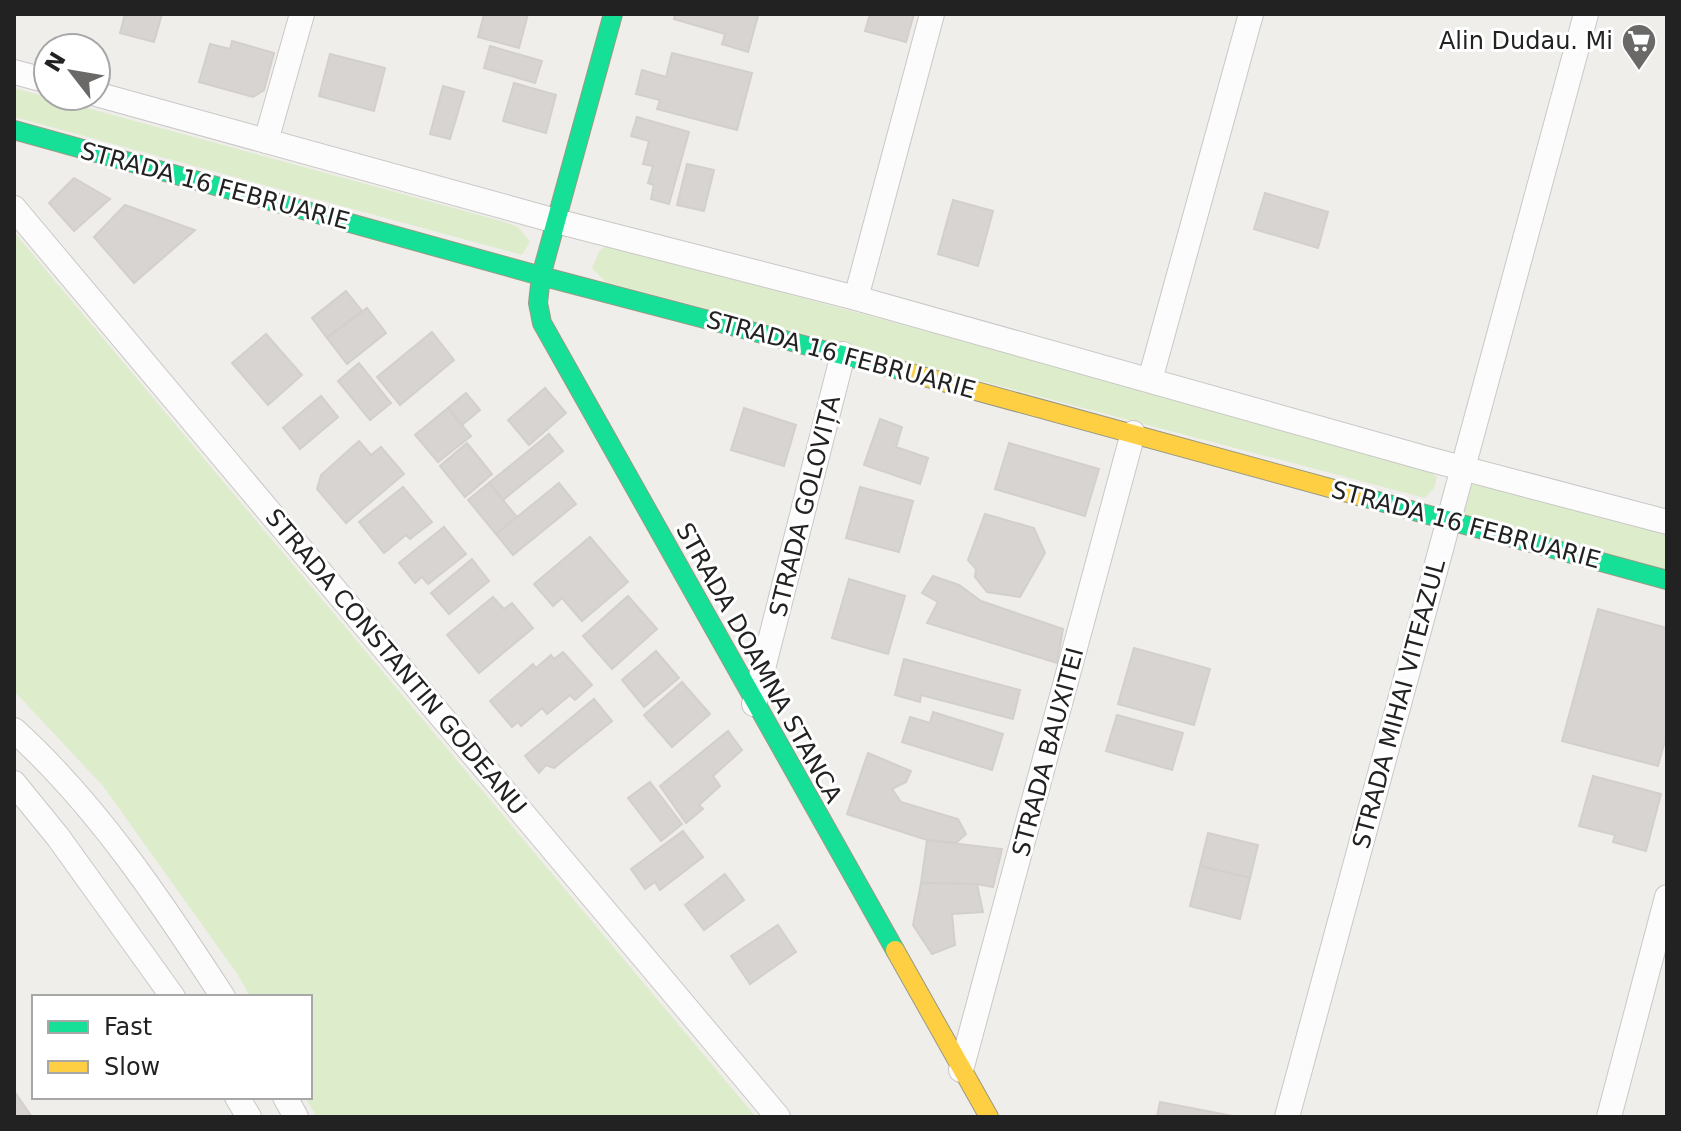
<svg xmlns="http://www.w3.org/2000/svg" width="1681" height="1131" font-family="'DejaVu Sans',sans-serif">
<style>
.grass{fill:#ddeccb}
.building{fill:#d7d4d2;stroke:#d3d0cc;stroke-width:2}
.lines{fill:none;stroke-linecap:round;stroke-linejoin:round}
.street-casing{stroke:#c9c8c7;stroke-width:26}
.fast-casing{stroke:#999a82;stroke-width:20}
.slow-casing{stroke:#999a82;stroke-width:20}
.street{stroke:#fdfcfc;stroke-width:24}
.fast{stroke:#16e098;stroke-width:18}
.slow{stroke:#ffcf43;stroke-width:18}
.labels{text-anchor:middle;stroke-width:6;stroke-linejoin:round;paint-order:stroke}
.poi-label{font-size:24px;fill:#222;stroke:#fff;text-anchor:end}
.street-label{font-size:24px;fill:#222;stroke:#fff}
</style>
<rect width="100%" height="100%" fill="#f0eeeb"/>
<g class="grass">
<path d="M14 88 505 222 518 227 530 242 522 255 14 117Z"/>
<path d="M14 232 756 1117H317L305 1097H310V997H250L238 975 103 786 14 691Z"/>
<path d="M606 245 1420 464 1437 477 1434 488 1425 498 606 282 592 268 599 252Z"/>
<path d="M1459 478 1667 533V573L1464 516Z"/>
</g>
<g class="building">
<path d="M125 14H162L154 42 120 33Z"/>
<path d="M484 14H528L519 48 478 37Z"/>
<path d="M675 14H752L758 16 748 52 722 44 725 34 674 19Z"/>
<path d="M870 14H914L906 42 865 31Z"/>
<path d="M232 41 274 53 264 90 253 97 199 82 210 44 230 49Z"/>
<path d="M490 46 542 61 535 83 484 68Z"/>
<path d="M672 53 752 73 737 130 657 109 660 100 636 94 642 70 666 77Z"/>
<path d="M330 54 385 68 374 111 319 96Z"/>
<path d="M514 83 556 95 546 133 503 121Z"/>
<path d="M443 86 464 92 450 139 430 134Z"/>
<path d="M637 117 689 132 669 204 651 199 654 185 648 183 653 166 643 164 649 141 631 136Z"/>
<path d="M687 164 714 170 704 211 677 205Z"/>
<path d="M74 178 110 199 74 231 49 203Z"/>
<path d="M1265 193 1328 212 1318 248 1254 229Z"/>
<path d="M953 200 993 211 978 266 938 254Z"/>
<path d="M125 205 195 230 134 283 94 237Z"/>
<path d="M346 291 362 311 327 338 312 318Z"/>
<path d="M367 308 386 333 347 364 327 338Z"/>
<path d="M432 332 454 360 400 405 377 377Z"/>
<path d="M266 334 302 375 268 405 232 363Z"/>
<path d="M359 363 391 403 370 420 338 381Z"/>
<path d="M545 388 566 413 529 445 508 420Z"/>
<path d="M466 393 480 410 462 425 448 408Z"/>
<path d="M321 396 338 417 300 449 283 428Z"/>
<path d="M448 408 471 436 438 462 415 435Z"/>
<path d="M744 408 796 425 784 466 731 450Z"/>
<path d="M880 419 902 427 896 447 928 458 920 484 864 465Z"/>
<path d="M549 434 563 451 503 500 489 483Z"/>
<path d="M359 441 371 455 381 447 404 474 346 523 317 489 321 475Z"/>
<path d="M467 443 492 474 465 497 440 466Z"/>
<path d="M1009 443 1099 469 1085 516 995 489Z"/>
<path d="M489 483 517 517 496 534 468 500Z"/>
<path d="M559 483 576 504 513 555 496 534Z"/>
<path d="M403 487 432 522 410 539 406 535 384 553 359 522Z"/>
<path d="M860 487 913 501 899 552 846 538Z"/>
<path d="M985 514 1034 528 1045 553 1020 597 987 592 975 577 976 569 968 560Z"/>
<path d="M444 527 466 554 428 584 422 577 415 583 399 563Z"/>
<path d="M590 537 628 582 582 621 562 598 553 606 534 584Z"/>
<path d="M472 559 489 581 449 614 431 593Z"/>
<path d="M933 576 959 585 981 601 1063 629 1057 663 927 623 938 602 922 593Z"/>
<path d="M849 579 905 596 888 654 832 638Z"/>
<path d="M628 596 657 629 612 669 583 636Z"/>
<path d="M493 597 504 609 512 603 533 628 479 673 447 635Z"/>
<path d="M1598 609 1667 628V733L1658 766 1562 741Z"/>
<path d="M1134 648 1210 669 1194 725 1118 704Z"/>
<path d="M656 651 679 678 644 707 622 680Z"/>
<path d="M563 652 592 685 575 700 570 695 547 714 542 708 521 726 518 722 512 727 490 701 533 664 536 668 551 655 554 659Z"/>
<path d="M904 659 1020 690 1013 719 921 695 920 702 895 695Z"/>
<path d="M682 682 710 714 672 747 644 715Z"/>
<path d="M594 699 612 721 554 768 546 765 539 773 525 756Z"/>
<path d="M933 712 1003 734 992 770 902 742 910 717 930 723Z"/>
<path d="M1117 715 1183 733 1172 770 1106 751Z"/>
<path d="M728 731 742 750 713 776 720 786 699 805 703 809 686 823 660 786Z"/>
<path d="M868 753 911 771 906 782 892 789 901 802 958 819 966 834 956 843 927 840 847 814Z"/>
<path d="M1593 776 1661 794 1646 851 1613 842 1615 835 1579 826Z"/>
<path d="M650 782 682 824 661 841 628 798Z"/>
<path d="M683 831 703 857 660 890 655 882 645 889 631 869Z"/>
<path d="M1208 833 1258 845 1250 878 1200 866Z"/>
<path d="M927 840 1002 849 993 887 977 884 921 883Z"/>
<path d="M1200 866 1250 878 1240 919 1190 906Z"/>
<path d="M725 874 744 900 704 930 685 905Z"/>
<path d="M921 883 977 884 983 912 952 914 955 945 932 954 913 925Z"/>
<path d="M778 925 796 952 750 984 731 956Z"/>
<path d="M14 1091 32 1117H14Z"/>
<path d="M1160 1102 1233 1116 1157 1117Z"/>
</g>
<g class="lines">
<g class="street-casing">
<g id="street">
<path d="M14 72 48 81"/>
<path d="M96 94 556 221 856 298 1428 459 1667 522"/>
<path d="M266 141 302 14"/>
<path d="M14 208 778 1117"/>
<path d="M856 298 932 14"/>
<path d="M1150 380 1251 14"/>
<path d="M754 704 843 354"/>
<path d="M14 730C97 805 162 903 223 997"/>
<path d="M14 783 58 837 173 997"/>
<path d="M961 1070 1133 433"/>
<path d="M237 1097 249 1117"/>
<path d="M285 1097 296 1117"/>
<path d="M1287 1117 1586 14"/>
<path d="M1609 1117 1667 897"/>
</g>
</g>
<g class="fast-casing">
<g id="fast">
<path d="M613 14 541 276 538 303 542 323 895 950"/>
<path d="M14 130 541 276 903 371"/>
<path d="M1359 496 1667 580"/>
</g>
</g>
<g class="slow-casing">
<g id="slow">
<path d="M903 371 1359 496"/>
<path d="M895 950 989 1117"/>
</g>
</g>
<use href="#street" class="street"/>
<use href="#fast" class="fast"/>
<use href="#slow" class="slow"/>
</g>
<defs>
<g id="supermarket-pin" transform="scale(1.8)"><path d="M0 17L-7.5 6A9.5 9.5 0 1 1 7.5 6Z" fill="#6a6968" stroke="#fff"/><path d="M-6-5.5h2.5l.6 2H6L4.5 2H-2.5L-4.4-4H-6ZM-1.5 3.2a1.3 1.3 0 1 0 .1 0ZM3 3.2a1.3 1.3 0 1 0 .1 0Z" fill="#fff"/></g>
</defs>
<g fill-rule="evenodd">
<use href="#supermarket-pin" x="1639" y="41"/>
</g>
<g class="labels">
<g class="poi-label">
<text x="1613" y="49">Alin Dudau. Mi</text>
</g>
<g class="street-label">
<text transform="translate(215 186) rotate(15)" y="8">STRADA 16 FEBRUARIE</text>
<text transform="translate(841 355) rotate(15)" y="8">STRADA 16 FEBRUARIE</text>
<text transform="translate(805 506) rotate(-76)" y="8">STRADA GOLOVIȚA</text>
<text transform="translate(1466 525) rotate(15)" y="8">STRADA 16 FEBRUARIE</text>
<text transform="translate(396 662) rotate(50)" y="8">STRADA CONSTANTIN GODEANU</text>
<text transform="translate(759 663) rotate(61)" y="8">STRADA DOAMNA STANCA</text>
<text transform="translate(1399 704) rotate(-75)" y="8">STRADA MIHAI VITEAZUL</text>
<text transform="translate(1048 752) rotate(-75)" y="8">STRADA BAUXITEI</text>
</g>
</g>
<rect width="1681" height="1131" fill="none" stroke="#222222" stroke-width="32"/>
<rect x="32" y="995" width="280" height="104" fill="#ffffff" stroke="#a7a7a7" stroke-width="2"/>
<rect x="48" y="1021" width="40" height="12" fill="#16e098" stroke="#a7a7a7" stroke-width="2"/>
<text x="104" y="1035" font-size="24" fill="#222222">Fast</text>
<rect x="48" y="1061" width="40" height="12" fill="#ffcf43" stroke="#a7a7a7" stroke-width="2"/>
<text x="104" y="1075" font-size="24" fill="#222222">Slow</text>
<g transform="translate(72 72) rotate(301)"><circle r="38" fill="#ffffff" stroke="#a7a7a7" stroke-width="2"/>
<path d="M0-6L14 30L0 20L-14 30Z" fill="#6a6968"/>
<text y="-12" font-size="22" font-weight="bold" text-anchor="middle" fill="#222222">N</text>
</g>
</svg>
